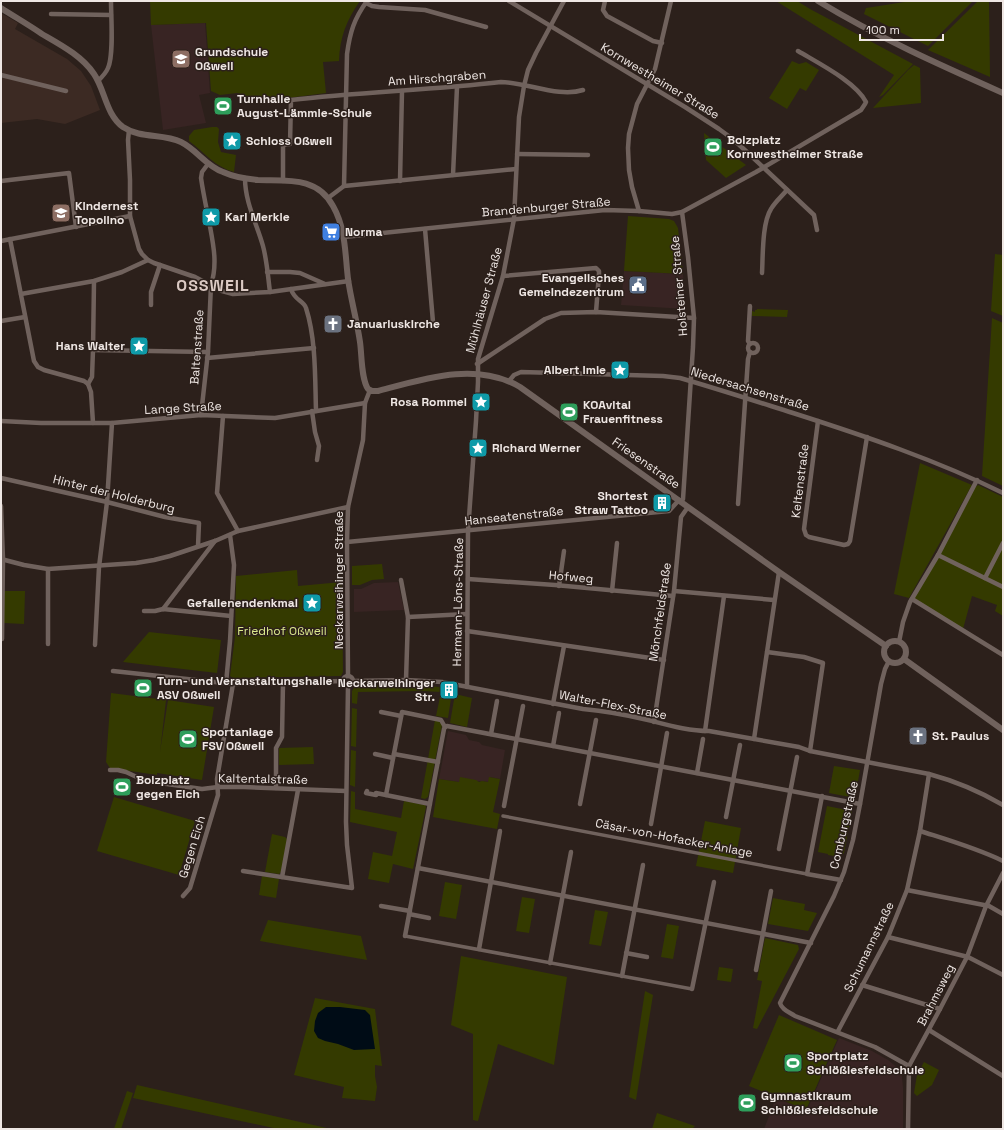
<svg xmlns="http://www.w3.org/2000/svg" width="1004" height="1130" font-family="'Space Grotesk',sans-serif">
<style>
.built{fill:#3c2a23}
.education{fill:#382423}
.green{fill:#343a00}
.water{fill:#000c16}
.lines{fill:none;stroke-linecap:round;stroke-linejoin:round}
.pedestrian{stroke:#70625d;stroke-width:3.5}
.minor{stroke:#70625d;stroke-width:4.5}
.secondary{stroke:#70625d;stroke-width:6}
.labels{text-anchor:middle;stroke-width:3;stroke-linejoin:round;paint-order:stroke}
.poi-label{font-size:12px;font-weight:bold;fill:#efe7e4;stroke:#2c201b;text-anchor:start}
.street-label{font-size:12px;fill:#efe7e4;stroke:#2c201b}
.park-label{font-size:12px;fill:#dbe98c;stroke:#2c201b}
.district-label{font-size:16px;font-weight:bold;letter-spacing:1px;fill:#dbcac4;stroke:#2c201b}
</style>
<rect width="100%" height="100%" fill="#2c201b"/>
<path class="built" d="M1 13 18 23 15 29 67 59 81 71 91 86 100 110 65 124 37 119 1 123Z"/>
<g class="education">
<path d="M205 23 210 93 199 95 206 123 163 130 151 25Z"/>
<path d="M624 271 683 274 685 309 621 305Z"/>
<path d="M398 582 404 610 354 612V589H361L374 583Z"/>
<path d="M448 731 466 735 469 740 479 742 482 745 505 750 500 779 490 777 489 782 482 781 459 782 439 779Z"/>
<path d="M839 1038 872 1051 888 1060 899 1069 902 1077 903 1088V1129H764L776 1098 807 1110Z"/>
</g>
<g class="green">
<path d="M150 1H360C346 21 340 37 339 61L323 62 326 93 265 101 237 93 220 95 211 91 206 23 151 25Z"/>
<path d="M776 1H797L810 9 913 64 883 95 879 97 894 75Z"/>
<path d="M911 1H973L928 46 864 14 866 8Z"/>
<path d="M978 1H989L990 77 928 50Z"/>
<path d="M792 61 799 64 806 62 819 70 806 91 800 88 787 109 769 98Z"/>
<path d="M914 65 920 68 921 103 873 108 908 70Z"/>
<path d="M212 127H217L219 129 218 142 221 152 236 155 234 172C215 167 204 152 189 141V136L194 130Z"/>
<path d="M704 133 746 165 726 178 706 160Z"/>
<path d="M628 216 669 219 674 221 678 228 683 274 624 271Z"/>
<path d="M995 254 1003 255V316L991 311Z"/>
<path d="M757 309 788 310 787 317 752 316V311L755 312V310H757Z"/>
<path d="M992 318 1003 323V486L982 476Z"/>
<path d="M920 463 972 485 909 598 894 594Z"/>
<path d="M978 485 1003 497V616L995 611 997 605 972 596 963 629 912 599 973 489Z"/>
<path d="M382 564 384 579 372 580 360 585H352V566Z"/>
<path d="M297 570 298 586 342 582 343 672 341 676 233 678 230 676 235 637 236 576Z"/>
<path d="M4 591H25L24 624 4 623Z"/>
<path d="M149 632 221 640 217 673 123 662Z"/>
<path d="M412 684 447 688V691L452 692 448 718 436 716 441 692 422 691 358 692 357 704 352 703V691L354 688 358 686Z"/>
<path d="M111 693 166 700 160 752 168 700 214 707 202 780 157 773V775L110 768 106 762Z"/>
<path d="M455 694 472 698 467 727 450 723Z"/>
<path d="M352 708 357 709 356 747 351 746Z"/>
<path d="M435 720 439 721 442 725 428 797 425 799 421 798Z"/>
<path d="M313 747 314 764 279 765V748Z"/>
<path d="M351 750 356 751 355 787 350 785Z"/>
<path d="M834 766 860 770 855 798 829 793Z"/>
<path d="M460 777 476 780 479 782 482 781 488 782 489 777 500 779 493 812 500 814 497 829 433 817 439 779 459 782Z"/>
<path d="M116 780 132 785 129 795 113 790Z"/>
<path d="M351 791 355 792V809L401 818 404 801 425 805 426 807 413 869 393 864 389 883 368 879 373 852 392 856 397 832 350 822Z"/>
<path d="M114 797 195 821 179 875 97 851Z"/>
<path d="M827 806 852 811 844 853 840 857 828 855V854L818 852Z"/>
<path d="M705 821 741 828 733 873 696 866Z"/>
<path d="M272 834 285 837 287 839 281 872 279 874 265 872Z"/>
<path d="M262 876 279 879 276 898 259 895Z"/>
<path d="M445 882 462 885 456 919 439 916Z"/>
<path d="M522 897 535 899 529 933 516 931Z"/>
<path d="M773 898 805 904 804 910 817 913 808 931 768 924Z"/>
<path d="M595 910 608 912 601 946 589 944Z"/>
<path d="M268 920 361 936 367 960 260 941Z"/>
<path d="M667 924 679 926 673 959 661 957Z"/>
<path d="M765 938 798 945 799 949 757 1029 753 1028 762 981 757 980Z"/>
<path d="M461 956 567 977 554 1065 498 1044 478 1121 473 1120V1034L451 1025Z"/>
<path d="M719 967 733 969 731 982 717 980Z"/>
<path d="M645 991 653 995 636 1100 629 1097Z"/>
<path d="M315 998 375 1009 382 1066 375 1065V1076L377 1087 375 1101 342 1098 344 1087 294 1075Z"/>
<path d="M779 1015 837 1040 806 1110 749 1086Z"/>
<path d="M924 1062 939 1070 932 1085 917 1096 914 1093 917 1075Z"/>
<path d="M137 1085 331 1129H278L133 1098Z"/>
<path d="M127 1091 133 1093 121 1129H114Z"/>
<path d="M657 1113 695 1126 692 1129H652Z"/>
</g>
<path class="water" d="M326 1007H340L365 1010 370 1015 375 1049 354 1050 338 1044 325 1041 318 1038 314 1031 315 1021 318 1013Z"/>
<g class="lines">
<g class="pedestrian">
<path d="M503 816 807 874"/>
<path d="M405 936 692 989"/>
</g>
<g class="minor">
<path d="M509 1 685 107 719 129 734 140 748 153 814 215 817 230"/>
<path d="M605 1 603 10 607 16 653 41 662 43"/>
<path d="M366 3 372 6 379 7 425 10 486 27"/>
<path d="M51 14 111 15"/>
<path d="M1 75 66 91"/>
<path d="M98 81C102 77 106 73 108 68 114 55 111 17 111 1"/>
<path d="M129 130 128 140 130 180V216L139 249 142 254 148 260 154 263 195 277 222 291 233 294 270 292 349 281"/>
<path d="M517 154 588 155"/>
<path d="M453 175 457 87"/>
<path d="M245 178C245 203 257 224 263 246 267 261 268 277 270 292"/>
<path d="M1 181 69 173 76 227"/>
<path d="M283 181V145L290 144 291 100C361 92 431 90 501 82 526 82 559 98 583 90"/>
<path d="M400 181 402 91"/>
<path d="M344 186 347 54C350 32 354 19 367 1"/>
<path d="M328 198 344 186 516 169"/>
<path d="M639 211 632 187 629 170 628 148 629 134 637 104 655 69 671 1"/>
<path d="M425 229 433 322"/>
<path d="M344 237 605 210 639 211 672 214 682 212 756 172 861 110 865 104 866 102C856 82 818 63 798 51"/>
<path d="M10 239 34 361 38 367 44 370 84 381 88 384"/>
<path d="M1 241 130 216"/>
<path d="M267 272H290L300 273 325 284"/>
<path d="M762 273C763 256 762 223 771 209 775 202 782 196 787 190"/>
<path d="M503 276 596 268 599 271V274L596 312"/>
<path d="M291 289C294 300 304 301 306 308 316 339 315 378 316 411"/>
<path d="M21 294 94 281 122 272 148 260"/>
<path d="M151 305V292L160 265"/>
<path d="M1 321 25 317"/>
<circle cx="753" cy="348" r="5"/>
<path d="M750 344 748 341 750 306"/>
<path d="M93 350 208 352"/>
<path d="M207 358 314 348"/>
<path d="M477 364 545 319 561 313 596 312 694 318"/>
<path d="M509 381 514 375 521 372 663 376 680 378C718 389 755 401 793 413 865 436 936 460 1003 493"/>
<path d="M312 411 315 432 319 446 317 460"/>
<path d="M201 415 208 352 211 285C218 263 213 243 209 221 206 206 203 192 201 178L202 172 208 164"/>
<path d="M223 416 217 493 238 531"/>
<path d="M1 421 41 423H112L201 415 275 418 365 403"/>
<path d="M818 421 804 529 806 535 809 537 844 545 848 544 850 541 867 437"/>
<path d="M93 423 91 392 88 384 92 377 93 350 94 281"/>
<path d="M1 478 107 502 165 517 199 523 198 546"/>
<path d="M681 502 683 499 693 347 694 318 688 257 682 212"/>
<path d="M738 504 748 359 750 352"/>
<path d="M1 506 3 559 2 639"/>
<path d="M347 542 669 511 679 500"/>
<path d="M938 555 1003 587"/>
<path d="M1 559 24 565 48 569 136 563 154 560 170 556 215 541 238 531 348 507"/>
<path d="M985 578 1003 543"/>
<path d="M468 579 555 585 673 596"/>
<path d="M401 580 408 617"/>
<path d="M559 586 564 551"/>
<path d="M612 591 617 543"/>
<path d="M674 591 774 600"/>
<path d="M912 599 1003 655"/>
<path d="M163 609 215 541"/>
<path d="M144 611H155L163 609 231 616"/>
<path d="M467 631 664 660"/>
<path d="M899 642 903 622 910 602 938 555 977 480"/>
<path d="M48 644V569"/>
<path d="M95 645 99 567 107 502 112 423"/>
<path d="M767 652 804 657 823 663 810 751"/>
<path d="M889 661 885 669 881 684 860 804 853 840 844 872 834 896 780 1003C782 1010 789 1012 795 1016L875 1047 909 1066"/>
<path d="M113 671 233 684 343 681"/>
<path d="M348 676 347 542 348 507 363 440 365 403 370 390"/>
<circle cx="348" cy="681" r="5"/>
<path d="M406 680 408 617 467 614"/>
<path d="M353 681 406 680 442 682 583 709C605 711 627 715 648 720 668 725 688 731 709 731L799 747 810 751 929 774C955 781 979 791 1003 805"/>
<path d="M226 683 230 641 234 565 230 535"/>
<path d="M467 687 468 531 476 421 478 382V359L503 276 514 219 519 117 524 86 528 70 536 53 564 1"/>
<path d="M553 704 564 646"/>
<path d="M381 712 401 716"/>
<path d="M654 722 674 591 681 517 688 507"/>
<path d="M445 727 447 726 860 804"/>
<path d="M705 731 724 596"/>
<path d="M491 734 497 701"/>
<path d="M754 739 779 572"/>
<path d="M553 746 559 713"/>
<path d="M375 754 393 758"/>
<path d="M394 754 438 762"/>
<path d="M110 770H118L126 772 141 779 153 782 202 789 218 787H244L346 791"/>
<path d="M697 773 703 739"/>
<path d="M276 788V748L282 737 283 683"/>
<path d="M367 791 366 793 376 795V793L430 804"/>
<path d="M386 795 402 712 441 720 445 727"/>
<path d="M822 796 807 874 841 880"/>
<path d="M580 804 596 720"/>
<path d="M504 806 523 706"/>
<path d="M726 817 740 745"/>
<path d="M651 824 667 733"/>
<path d="M920 831C948 840 976 848 1003 861"/>
<path d="M779 849 797 757"/>
<path d="M418 868 811 943"/>
<path d="M243 871 352 888 347 845 346 822 348 686"/>
<path d="M282 877 298 790"/>
<path d="M907 890 989 906 1003 914"/>
<path d="M183 896 190 888 218 795 217 779 233 684"/>
<path d="M381 906 410 911"/>
<path d="M409 914 429 918"/>
<path d="M405 936 444 729 445 727"/>
<path d="M888 937 968 957 1003 975"/>
<path d="M479 949 500 831"/>
<path d="M626 953 647 957"/>
<path d="M550 963 571 852"/>
<path d="M756 970 771 891"/>
<path d="M622 976 643 865"/>
<path d="M862 985 940 1009"/>
<path d="M692 989 714 882"/>
<path d="M929 1030 1003 1076"/>
<path d="M838 1031 888 937 907 890 920 831 929 774"/>
<path d="M908 1129 909 1066 940 1009 967 957 986 906 1003 873"/>
</g>
<g class="secondary">
<path d="M818 1C877 37 940 65 1003 93"/>
<path d="M1 8C15 17 29 25 42 34 61 45 82 56 94 74 105 90 106 115 123 127 141 139 163 133 181 142 197 150 206 166 223 172 234 177 246 179 258 180 287 181 317 176 333 206 346 229 345 254 348 279 351 300 357 321 360 342 362 356 361 378 368 389L372 391H378C423 379 476 361 520 387L779 572 886 646"/>
<circle cx="895" cy="652" r="11"/>
<path d="M904 659 1003 730"/>
</g>
</g>
<defs>
<g id="school-square" transform="scale(1)"><rect x="-9" y="-9" width="18" height="18" rx="4" fill="#8d6e63" stroke="#2c201b"/><path d="M0-5L7-2L0 1L-7-2ZM-4 1L0 2.5L4 1V4Q0 6-4 4Z" fill="#fff"/></g>
<g id="stadium-square" transform="scale(1)"><rect x="-9" y="-9" width="18" height="18" rx="4" fill="#2e9e5b" stroke="#2c201b"/><path d="M0-5a6.5 5 0 1 0 0 10a6.5 5 0 1 0 0-10ZM-3.5-1.8h7v3.6h-7Z" fill="#fff"/></g>
<g id="sight-square" transform="scale(1)"><rect x="-9" y="-9" width="18" height="18" rx="4" fill="#0f9aa8" stroke="#2c201b"/><path d="M0-6L1.8-2.2L6-1.7L2.9 1.2L3.7 5.4L0 3.3L-3.7 5.4L-2.9 1.2L-6-1.7L-1.8-2.2Z" fill="#fff"/></g>
<g id="supermarket-square" transform="scale(1)"><rect x="-9" y="-9" width="18" height="18" rx="4" fill="#3f7fe0" stroke="#2c201b"/><path d="M-6-5.5h2.5l.6 2H6L4.5 2H-2.5L-4.4-4H-6ZM-1.5 3.2a1.3 1.3 0 1 0 .1 0ZM3 3.2a1.3 1.3 0 1 0 .1 0Z" fill="#fff"/></g>
<g id="civic-square" transform="scale(1)"><rect x="-9" y="-9" width="18" height="18" rx="4" fill="#5c6f8a" stroke="#2c201b"/><path d="M-.6-6.5H3V-4.5H.6V-3L4-1V1h2V6H-6V1h2V-1L-.6-3ZM-1.2 2.5V6h2.4V2.5Z" fill="#fff"/></g>
<g id="church-square" transform="scale(1)"><rect x="-9" y="-9" width="18" height="18" rx="4" fill="#6b7280" stroke="#2c201b"/><path d="M-1.2-6h2.4v3.5h3.3v2.4h-3.3V6h-2.4V-.1h-3.3v-2.4h3.3Z" fill="#fff"/></g>
<g id="building-square" transform="scale(1)"><rect x="-9" y="-9" width="18" height="18" rx="4" fill="#0f9aa8" stroke="#2c201b"/><path d="M-4-6H4V6H1V3H-1V6H-4ZM-2.5-4.3h1.7v1.8h-1.7ZM.8-4.3h1.7v1.8H.8ZM-2.5-1h1.7V.8h-1.7ZM.8-1h1.7V.8H.8Z" fill="#fff"/></g>
</defs>
<g fill-rule="evenodd">
<use href="#school-square" x="181" y="59"/>
<use href="#stadium-square" x="223" y="106"/>
<use href="#sight-square" x="232" y="141"/>
<use href="#stadium-square" x="713" y="147"/>
<use href="#school-square" x="61" y="213"/>
<use href="#sight-square" x="211" y="217"/>
<use href="#supermarket-square" x="331" y="232"/>
<use href="#civic-square" x="638" y="285"/>
<use href="#church-square" x="333" y="324"/>
<use href="#sight-square" x="139" y="346"/>
<use href="#sight-square" x="620" y="370"/>
<use href="#sight-square" x="481" y="402"/>
<use href="#stadium-square" x="569" y="412"/>
<use href="#sight-square" x="478" y="448"/>
<use href="#building-square" x="662" y="503"/>
<use href="#sight-square" x="312" y="603"/>
<use href="#stadium-square" x="143" y="688"/>
<use href="#building-square" x="449" y="690"/>
<use href="#church-square" x="918" y="736"/>
<use href="#stadium-square" x="188" y="739"/>
<use href="#stadium-square" x="122" y="787"/>
<use href="#stadium-square" x="793" y="1063"/>
<use href="#stadium-square" x="747" y="1103"/>
</g>
<g class="labels">
<g class="poi-label">
<text x="195" y="56">Grundschule<tspan x="195" dy="14">Oßweil</tspan></text>
<text x="237" y="103">Turnhalle<tspan x="237" dy="14">August-Lämmle-Schule</tspan></text>
<text x="727" y="144">Bolzplatz<tspan x="727" dy="14">Kornwestheimer Straße</tspan></text>
<text x="246" y="145">Schloss Oßweil</text>
<text x="75" y="210">Kindernest<tspan x="75" dy="14">Topolino</tspan></text>
<text x="225" y="221">Karl Merkle</text>
<text x="345" y="236">Norma</text>
<text x="624" y="282" text-anchor="end">Evangelisches<tspan x="624" dy="14">Gemeindezentrum</tspan></text>
<text x="347" y="328">Januariuskirche</text>
<text x="125" y="350" text-anchor="end">Hans Walter</text>
<text x="606" y="374" text-anchor="end">Albert Imle</text>
<text x="467" y="406" text-anchor="end">Rosa Rommel</text>
<text x="583" y="409">KOAvital<tspan x="583" dy="14">Frauenfitness</tspan></text>
<text x="492" y="452">Richard Werner</text>
<text x="648" y="500" text-anchor="end">Shortest<tspan x="648" dy="14">Straw Tattoo</tspan></text>
<text x="298" y="607" text-anchor="end">Gefallenendenkmal</text>
<text x="157" y="685">Turn- und Veranstaltungshalle<tspan x="157" dy="14">ASV Oßweil</tspan></text>
<text x="435" y="687" text-anchor="end">Neckarweihinger<tspan x="435" dy="14">Str.</tspan></text>
<text x="202" y="736">Sportanlage<tspan x="202" dy="14">FSV Oßweil</tspan></text>
<text x="932" y="740">St. Paulus</text>
<text x="136" y="784">Bolzplatz<tspan x="136" dy="14">gegen Eich</tspan></text>
<text x="807" y="1060">Sportplatz<tspan x="807" dy="14">Schlößlesfeldschule</tspan></text>
<text x="761" y="1100">Gymnastikraum<tspan x="761" dy="14">Schlößlesfeldschule</tspan></text>
</g>
<g class="street-label">
<text transform="translate(437 78) rotate(-4)" y="4">Am Hirschgraben</text>
<text transform="translate(660 81) rotate(31)" y="4">Kornwestheimer Straße</text>
<text transform="translate(546 207) rotate(-5)" y="4">Brandenburger Straße</text>
<text transform="translate(679 286) rotate(-95)" y="4">Holsteiner Straße</text>
<text transform="translate(484 300) rotate(-75)" y="4">Mühlhäuser Straße</text>
<text transform="translate(197 347) rotate(-86)" y="4">Baltenstraße</text>
<text transform="translate(750 389) rotate(17)" y="4">Niedersachsenstraße</text>
<text transform="translate(183 408) rotate(-3)" y="4">Lange Straße</text>
<text transform="translate(646 463) rotate(35)" y="4">Friesenstraße</text>
<text transform="translate(800 481) rotate(-83)" y="4">Keltenstraße</text>
<text transform="translate(114 494) rotate(14)" y="4">Hinter der Holderburg</text>
<text transform="translate(514 516) rotate(-6)" y="4">Hanseatenstraße</text>
<text transform="translate(571 577) rotate(5)" y="4">Hofweg</text>
<text transform="translate(339 580) rotate(-90)" y="4">Neckarweihinger Straße</text>
<text transform="translate(458 602) rotate(-89)" y="4">Hermann-Löns-Straße</text>
<text transform="translate(660 612) rotate(-82)" y="4">Mönchfeldstraße</text>
<text transform="translate(613 705) rotate(11)" y="4">Walter-Flex-Straße</text>
<text transform="translate(263 779) rotate(1)" y="4">Kaltentalstraße</text>
<text transform="translate(844 825) rotate(-77)" y="4">Comburgstraße</text>
<text transform="translate(674 838) rotate(11)" y="4">Cäsar-von-Hofacker-Anlage</text>
<text transform="translate(192 847) rotate(-73)" y="4">Gegen Eich</text>
<text transform="translate(869 947) rotate(-64)" y="4">Schumannstraße</text>
<text transform="translate(936 995) rotate(-63)" y="4">Brahmsweg</text>
</g>
<g class="park-label">
<text x="282" y="635">Friedhof Oßweil</text>
</g>
<g class="district-label">
<text x="213" y="291">OSSWEIL</text>
</g>
</g>
<rect width="1004" height="1130" fill="none" stroke="#efe7e4" stroke-width="4"/>
<path d="M860 34v6h83v-6" fill="none" stroke="#efe7e4" stroke-width="2"/>
<text x="866" y="34" font-size="12" fill="#efe7e4" stroke="#2c201b" stroke-width="3" paint-order="stroke">100 m</text>
</svg>
